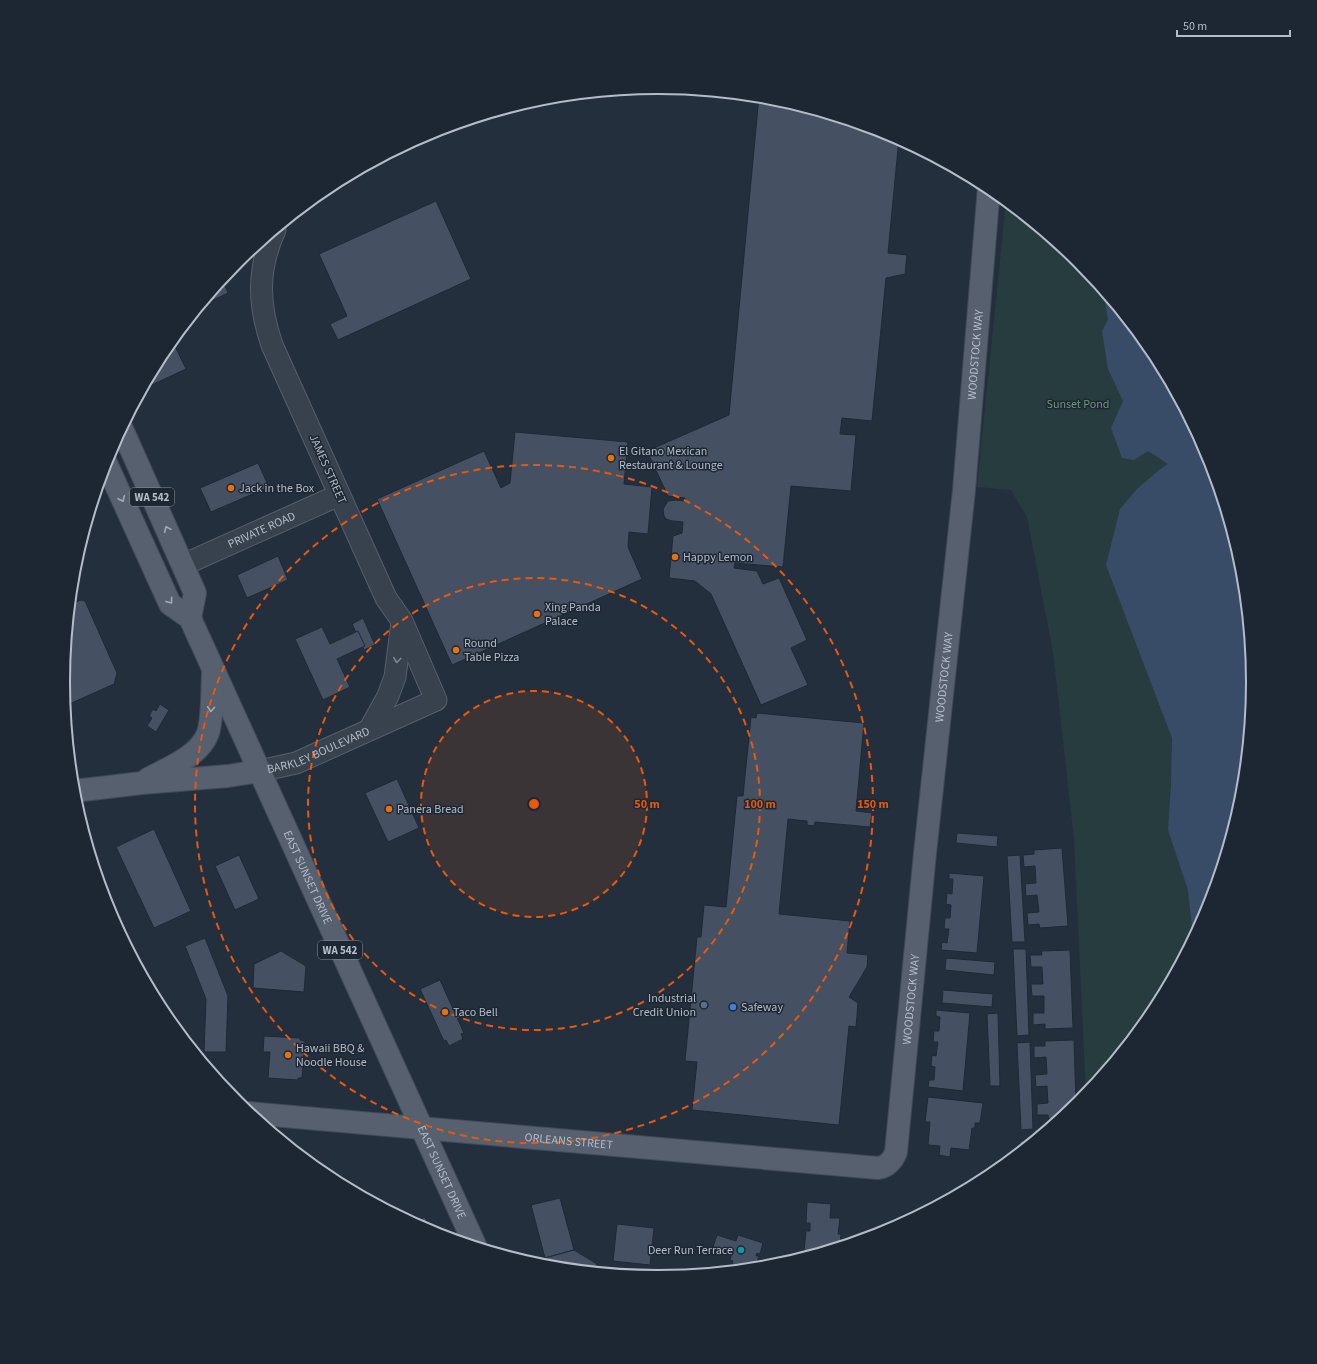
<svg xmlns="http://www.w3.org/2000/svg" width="1317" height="1364" font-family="'Source Sans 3',sans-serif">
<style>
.green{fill:#263c3f}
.water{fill:#394c67}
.building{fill:#455162;stroke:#1f2835}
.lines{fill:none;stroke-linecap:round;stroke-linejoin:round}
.minor-casing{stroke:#565f6c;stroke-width:23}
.major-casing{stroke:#414a57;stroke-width:24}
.minor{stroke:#38414e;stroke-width:21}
.major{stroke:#56606e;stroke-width:22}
.oneway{stroke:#a1aab7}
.oneway2{stroke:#7c8592}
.ring{fill:none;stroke:#e8590c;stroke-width:2;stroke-dasharray:7 5}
.food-dot{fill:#e8710a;stroke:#1d2633;stroke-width:1.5}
.service-dot{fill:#5c6f8a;stroke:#1d2633;stroke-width:1.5}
.shop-dot{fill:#3f7fe0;stroke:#1d2633;stroke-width:1.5}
.culture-dot{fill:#0f9aa8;stroke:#1d2633;stroke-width:1.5}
.labels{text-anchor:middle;stroke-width:3;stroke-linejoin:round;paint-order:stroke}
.shield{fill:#1d2633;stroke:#878f9c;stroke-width:1}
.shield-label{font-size:11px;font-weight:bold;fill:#b4bcc9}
.street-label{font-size:12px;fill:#b4bcc9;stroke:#1d2633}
.park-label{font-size:12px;fill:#6b9a76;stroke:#1d2633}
.poi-label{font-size:12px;fill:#b4bcc9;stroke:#1d2633;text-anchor:start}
.rim{fill:none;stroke:#b4bcc9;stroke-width:2}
.centre{fill:#e8590c;stroke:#1d2633;stroke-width:2}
.ring-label{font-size:12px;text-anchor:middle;font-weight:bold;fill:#e8590c;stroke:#1d2633;stroke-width:3;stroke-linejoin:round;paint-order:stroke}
</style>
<rect width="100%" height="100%" fill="#242f3e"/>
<path class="green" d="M1006 201 1080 261 1154 351 1209 454 1243 566 1254 682 1243 798 1209 910 1154 1013 1086 1095 1074 839 1053 652 1027 517 1011 490 977 487Z"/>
<path class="water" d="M1103 290 1154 351 1209 454 1243 566 1254 682 1243 798 1209 910 1193 939 1188 890 1168 830 1171 785 1172 738 1106 565 1120 509 1137 489 1159 470 1168 464 1148 451 1134 460 1122 458 1111 428 1123 401 1108 369 1102 331 1108 320Z"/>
<g class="building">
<path d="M759 96 775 98 887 132 899 138 888 253 907 255 905 274 886 278 872 421 842 418 840 434 856 435 851 491 791 486 783 567 735 563 734 568 757 571 763 584 779 578 807 640 791 648 808 685 761 705 711 594 695 581 669 578 673 536 682 533 683 522 672 521 666 519 664 516 663 509 668 501 675 500 685 501V498L668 496 647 451 729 415Z"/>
<path d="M436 201 471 279 338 340 330 324 347 316 319 254Z"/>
<path d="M222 279 228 293 207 303 205 300Z"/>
<path d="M172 340 186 369 143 389 163 351Z"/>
<path d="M515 432 628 442 624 484 652 487 648 534 629 532 628 547 642 579 452 665 377 499 484 451 501 488 510 483Z"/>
<path d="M258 463 269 487 211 512 200 488Z"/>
<path d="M278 556 288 580 247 598 237 575Z"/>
<path d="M81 600 85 601 117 673 114 684 65 706 63 682 71 604Z"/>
<path d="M363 618 375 645 364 650 352 624Z"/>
<path d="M322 627 330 644 358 631 365 646 337 659 350 687 323 700 295 639Z"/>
<path d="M160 704 169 710 156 732 147 726 152 718 149 716 153 709 156 711Z"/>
<path d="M757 713 864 723 856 811 872 813 870 827 815 822 814 826 807 825V821L788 819 779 914 850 921 847 953 868 955 867 967 849 997 858 1003 856 1027 849 1026 839 1125 692 1110 697 1062 685 1061 697 937H701L704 905 726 907 737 796H743L751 717 756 718Z"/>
<path d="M397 779 419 828 388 842 365 793Z"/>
<path d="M154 829 191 911 154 928 116 847Z"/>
<path d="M957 833 998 836 997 847 956 843Z"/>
<path d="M1062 848 1068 926 1040 928 1039 924 1028 925 1027 913 1039 912 1037 895 1026 896 1025 884 1036 883 1035 866 1024 867 1023 855 1034 854V850Z"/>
<path d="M239 855 259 899 235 910 215 866Z"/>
<path d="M1020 855 1025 942H1012L1007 856Z"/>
<path d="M949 873 984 876 977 953 941 950 942 942 947 943 949 929H944L945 918H950L951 905 946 904 947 893 952 894 953 879H949Z"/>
<path d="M205 938 228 996 226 1052H204L206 999 185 946Z"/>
<path d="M1013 949H1026L1029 1035 1017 1036Z"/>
<path d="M1070 950 1073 1028 1045 1029V1024L1033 1025V1013H1044V996H1032L1031 984H1043L1042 967H1031L1030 955H1042L1041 951Z"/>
<path d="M281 951 306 966 304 992 253 988 254 964Z"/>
<path d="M946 958 995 962 994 975 945 970Z"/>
<path d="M440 980 464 1033 461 1034 463 1039 449 1046 446 1040 444 1041 420 989Z"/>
<path d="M943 990 993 994 992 1007 942 1003Z"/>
<path d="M936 1010 970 1013 963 1091 928 1087 929 1080H934L935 1067 931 1066 932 1055 936 1056 938 1042H933L934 1031H939L940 1017 936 1016Z"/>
<path d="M998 1013 1000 1086H990L987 1014Z"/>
<path d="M264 1036 300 1038V1040L305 1041 302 1078H298V1080L268 1078 270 1052H263Z"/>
<path d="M1074 1040 1076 1106 1061 1119H1049L1048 1115H1037V1104L1048 1103 1047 1086 1036 1087 1035 1075 1047 1074 1046 1057 1034 1058V1046H1045V1041Z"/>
<path d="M1030 1042 1033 1129 1021 1130 1017 1043Z"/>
<path d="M928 1097 983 1103 980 1123H975V1128H972L969 1150 951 1148 950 1157 939 1155 940 1146 928 1145 930 1122H925Z"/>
<path d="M1020 1141 1032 1142 1020 1152Z"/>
<path d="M560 1198 574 1250 545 1258 531 1205Z"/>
<path d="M807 1202 831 1204 830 1218H840L838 1234H841L840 1246 807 1256 808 1251H804L806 1231H810V1223H806Z"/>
<path d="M425 1217 431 1230 429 1231 413 1223Z"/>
<path d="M617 1224 654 1228 650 1265 613 1261Z"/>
<path d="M717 1235 736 1241 738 1235 763 1243 760 1254 757 1253 756 1256H759L755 1268 751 1266 750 1269 725 1271 726 1267 731 1268 733 1261 730 1260 732 1253 713 1247Z"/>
<path d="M574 1250 597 1264 593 1271 540 1265 545 1258Z"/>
</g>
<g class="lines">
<g class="minor-casing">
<g id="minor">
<path id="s1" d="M183 565 339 495"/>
<path d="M369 730 388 696 395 677 402 622"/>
<path id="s2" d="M259 771 296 763 436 700 402 621 386 598 272 345C258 304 257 269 275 230"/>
</g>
</g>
<g class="major-casing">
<g id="major">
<path d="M122 429 195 593 190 618"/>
<path id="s3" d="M106 463 170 604 190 618 475 1245"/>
<path d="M148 779C168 768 200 756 208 733 213 717 212 691 213 674"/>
<path d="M74 791 142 783 228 776 259 771"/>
<path id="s4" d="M249 1113 878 1168C887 1167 893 1160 896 1152L925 853 964 490 989 187"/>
</g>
</g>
<use href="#minor" class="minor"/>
<use href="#major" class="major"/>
</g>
<defs><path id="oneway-chevron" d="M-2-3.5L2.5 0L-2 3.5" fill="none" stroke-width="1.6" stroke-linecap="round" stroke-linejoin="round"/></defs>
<g class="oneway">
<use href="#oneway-chevron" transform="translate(122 499) rotate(65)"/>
<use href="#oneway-chevron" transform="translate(167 529) rotate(-114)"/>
<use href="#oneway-chevron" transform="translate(170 601) rotate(54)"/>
<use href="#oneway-chevron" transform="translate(211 709) rotate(94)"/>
</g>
<use class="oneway2" href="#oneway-chevron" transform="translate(397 660) rotate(97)"/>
<circle cx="534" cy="804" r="113" fill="#e8590c" fill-opacity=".12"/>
<g class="ring">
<circle cx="534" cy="804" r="113"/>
<circle cx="534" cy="804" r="226"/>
<circle cx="534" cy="804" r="339"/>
</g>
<g class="food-dot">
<circle cx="611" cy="458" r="4"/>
<circle cx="231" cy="488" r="4"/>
<circle cx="675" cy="557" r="4"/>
<circle cx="537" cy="614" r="4"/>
<circle cx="456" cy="650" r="4"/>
<circle cx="389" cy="809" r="4"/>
<circle cx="445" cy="1012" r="4"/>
<circle cx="288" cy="1055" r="4"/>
</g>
<circle class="service-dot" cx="704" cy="1005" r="4"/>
<circle class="shop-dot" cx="733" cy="1007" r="4"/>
<circle class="culture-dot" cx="741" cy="1250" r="4"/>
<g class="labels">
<g class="shield">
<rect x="130" y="488" width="44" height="18" rx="3"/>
<rect x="318" y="941" width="44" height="18" rx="3"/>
</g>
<g class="shield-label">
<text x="152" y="501">WA 542</text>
<text x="340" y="954">WA 542</text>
</g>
<g class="street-label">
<text dy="4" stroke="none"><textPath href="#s4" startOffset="1458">WOODSTOCK WAY</textPath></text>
<text transform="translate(328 469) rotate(66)" y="4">JAMES STREET</text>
<text dy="4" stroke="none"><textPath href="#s1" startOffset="86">PRIVATE ROAD</textPath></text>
<text dy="4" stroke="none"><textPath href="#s4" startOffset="1134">WOODSTOCK WAY</textPath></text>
<text dy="4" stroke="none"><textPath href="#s2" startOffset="63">BARKLEY BOULEVARD</textPath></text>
<text dy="4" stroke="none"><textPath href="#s3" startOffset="464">EAST SUNSET DRIVE</textPath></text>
<text dy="4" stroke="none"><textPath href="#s4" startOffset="810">WOODSTOCK WAY</textPath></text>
<text dy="4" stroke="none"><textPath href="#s4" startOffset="321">ORLEANS STREET</textPath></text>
<text dy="4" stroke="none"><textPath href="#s3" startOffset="788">EAST SUNSET DRIVE</textPath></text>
</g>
<g class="park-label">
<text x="1078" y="408">Sunset Pond</text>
</g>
<g class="poi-label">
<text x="619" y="455">El Gitano Mexican<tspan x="619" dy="14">Restaurant &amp; Lounge</tspan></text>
<text x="239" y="492">Jack in the Box</text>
<text x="683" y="561">Happy Lemon</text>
<text x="545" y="611">Xing Panda<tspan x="545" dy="14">Palace</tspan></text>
<text x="464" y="647">Round<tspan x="464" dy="14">Table Pizza</tspan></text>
<text x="397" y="813">Panera Bread</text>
<text x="696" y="1002" text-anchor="end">Industrial<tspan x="696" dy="14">Credit Union</tspan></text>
<text x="741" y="1011">Safeway</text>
<text x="453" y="1016">Taco Bell</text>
<text x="296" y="1052">Hawaii BBQ &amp;<tspan x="296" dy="14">Noodle House</tspan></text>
<text x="733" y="1254" text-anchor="end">Deer Run Terrace</text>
</g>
</g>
<path d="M0 0H1317V1364H0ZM70 682a588 588 0 1 1 1176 0a588 588 0 1 1-1176 0Z" fill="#1d2633" fill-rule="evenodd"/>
<path class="rim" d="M70 682a588 588 0 1 1 1176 0a588 588 0 1 1-1176 0Z"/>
<circle cx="534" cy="804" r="6" class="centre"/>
<g class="ring-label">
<text x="647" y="808">50 m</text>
<text x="760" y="808">100 m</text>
<text x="873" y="808">150 m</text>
</g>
<path d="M1177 30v6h113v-6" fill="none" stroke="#b4bcc9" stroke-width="2"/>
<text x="1183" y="30" font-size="12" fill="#b4bcc9" stroke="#1d2633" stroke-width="3" paint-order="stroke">50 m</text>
</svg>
